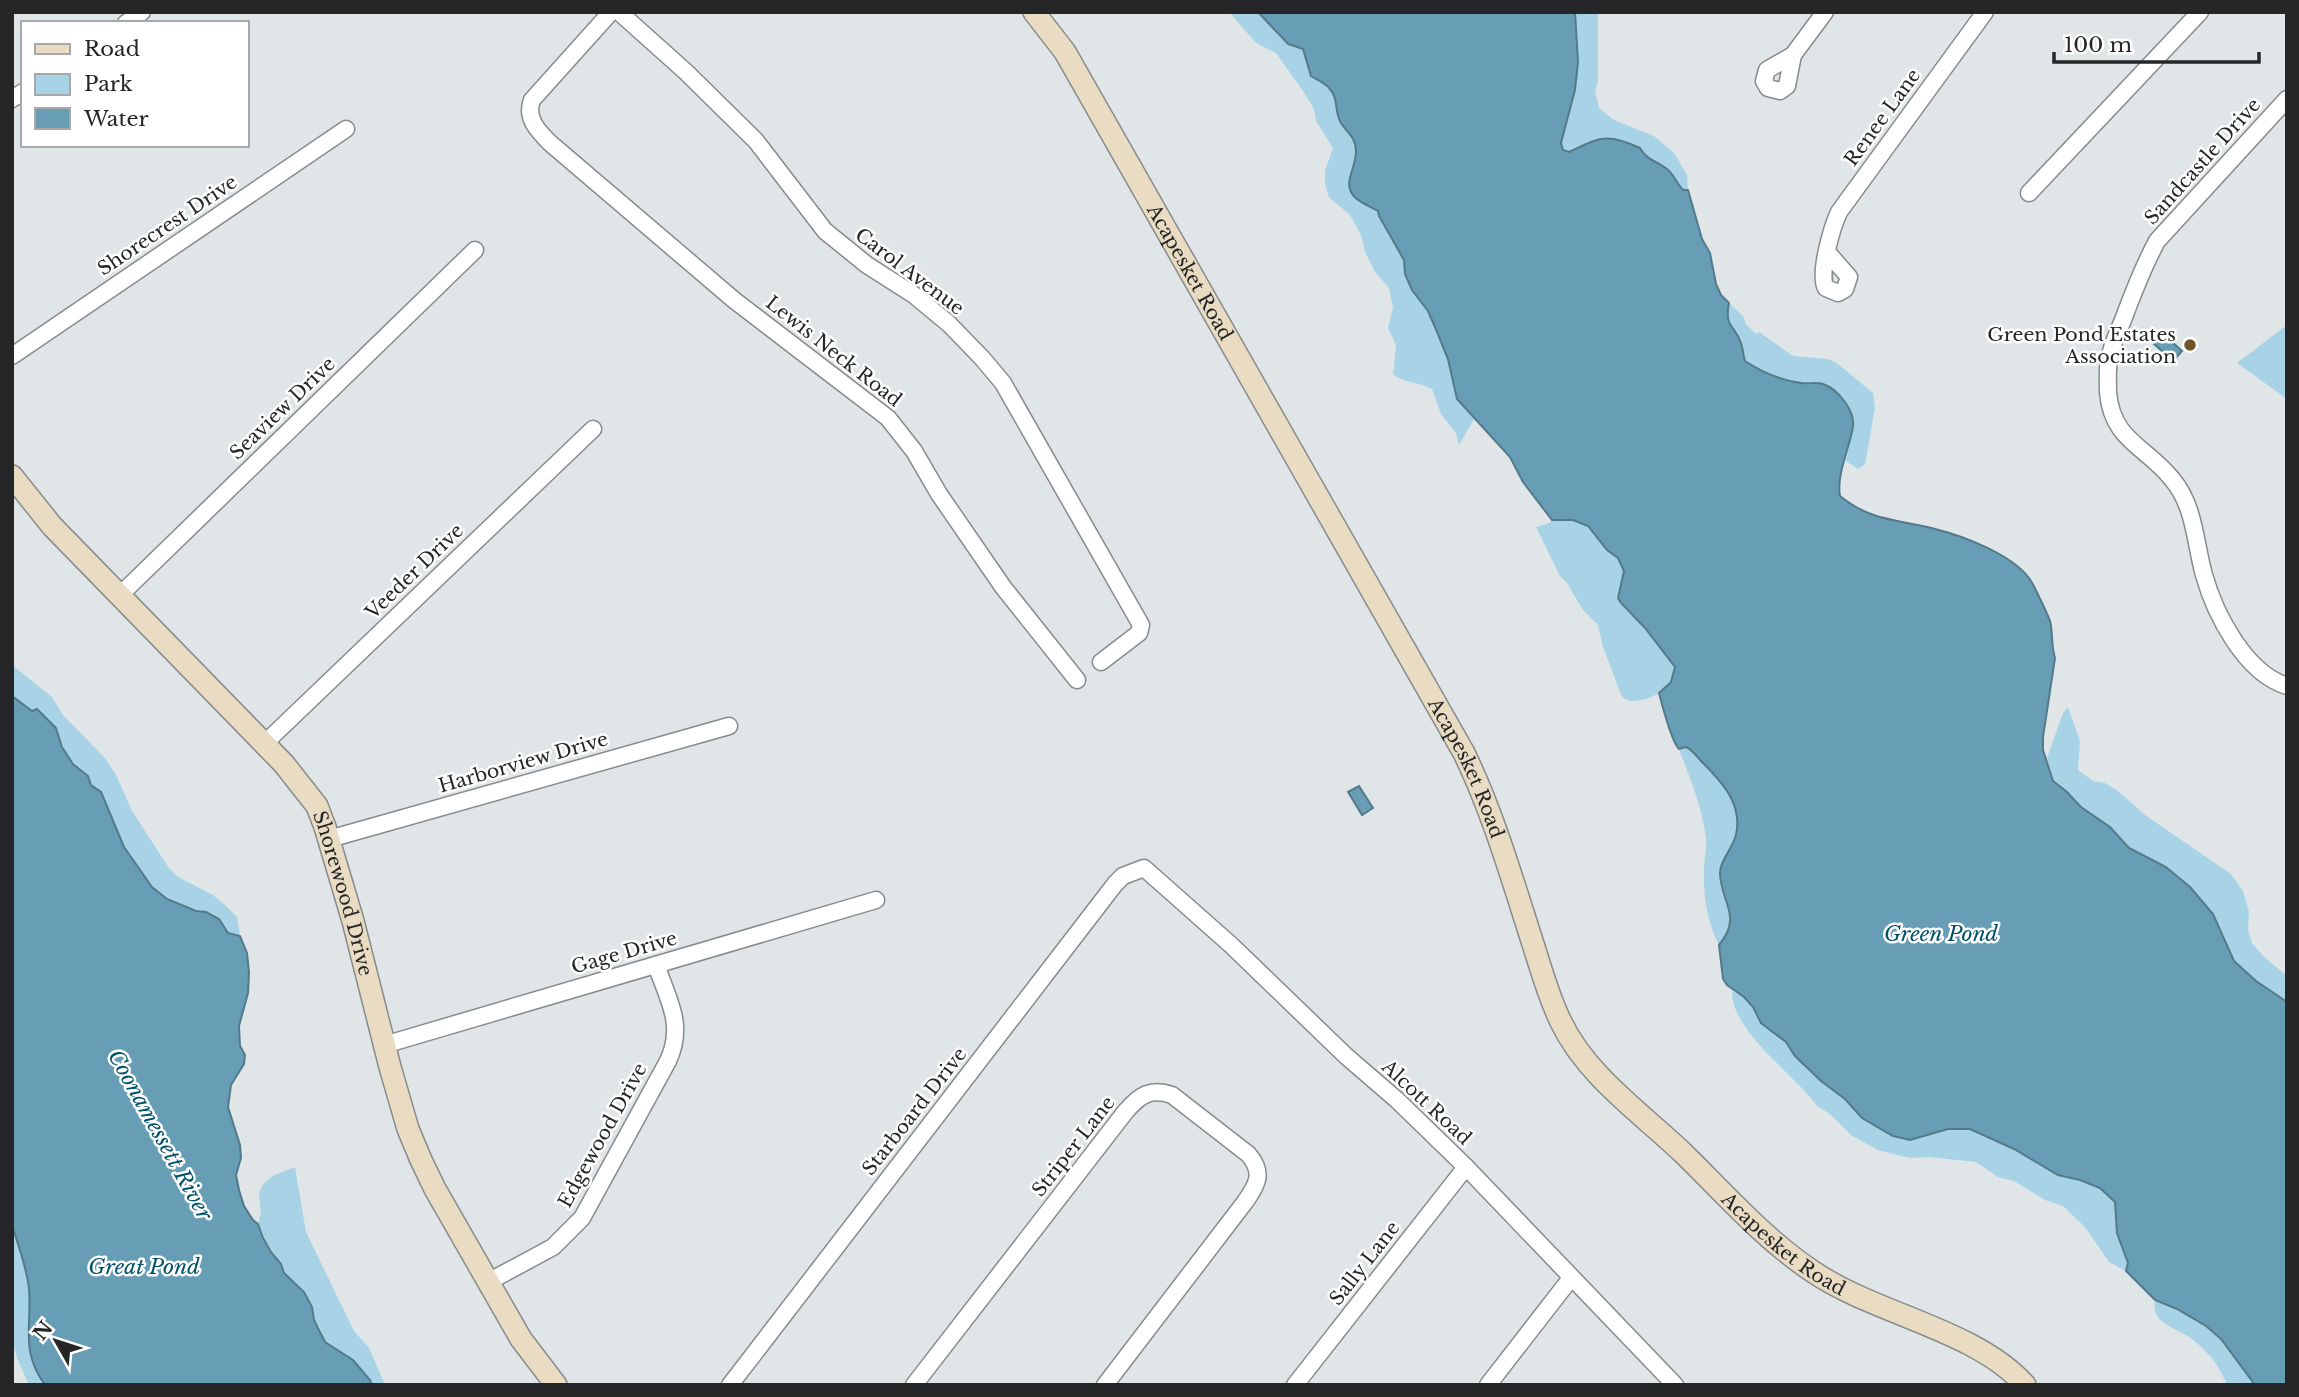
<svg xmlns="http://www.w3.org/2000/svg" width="2299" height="1397" font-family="'Libre Baskerville',serif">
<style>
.green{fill:#a8d3e7}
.water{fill:#679eb6;stroke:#537a8b;stroke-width:2}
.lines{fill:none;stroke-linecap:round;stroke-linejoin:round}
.street-casing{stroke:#878b8d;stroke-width:19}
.secondary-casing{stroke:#878b8d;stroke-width:24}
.street{stroke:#fff;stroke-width:16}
.secondary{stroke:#e9dcc3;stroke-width:21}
.poi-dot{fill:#6d5525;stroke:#fff;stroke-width:2.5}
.labels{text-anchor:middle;stroke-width:5;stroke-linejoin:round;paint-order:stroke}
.street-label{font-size:19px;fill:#242627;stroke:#fff}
.poi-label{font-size:19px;fill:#242627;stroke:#fff;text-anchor:end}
.water-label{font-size:21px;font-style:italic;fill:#00516a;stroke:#fff}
</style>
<rect width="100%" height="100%" fill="#e0e5e7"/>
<g class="green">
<path d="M1229 12H1258L1267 20 1280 37 1292 46H1299L1303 49 1311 76C1326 85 1334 90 1338 108 1339 113 1339 120 1342 124 1348 135 1357 137 1356 153 1355 172 1347 176 1353 196L1378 211 1379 216 1404 260 1405 274 1412 290 1428 311 1435 327 1448 359 1457 399 1474 419 1459 445 1456 433 1441 414 1432 389C1419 382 1401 382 1393 374L1396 345 1388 328 1393 307 1389 288 1375 272 1365 252 1361 235 1350 215 1329 197 1325 184V171L1333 148 1316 121 1314 109 1303 91 1276 53 1256 43Z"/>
<path d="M1575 12H1598V81L1595 91 1599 108 1614 120 1654 136 1674 153 1687 175 1688 190H1683L1668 170 1650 160 1635 146 1625 142 1597 139 1568 152 1563 150 1561 144 1575 90 1578 62Z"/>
<path d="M1729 303 1743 316 1746 324 1756 334 1759 332 1793 356 1828 359 1837 363 1873 393 1875 408 1865 464 1858 469 1846 461 1853 429 1851 413 1836 392 1813 383 1793 382 1765 374 1745 361C1743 355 1743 349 1740 343 1733 326 1725 325 1729 303Z"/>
<path d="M2287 325V399L2237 363Z"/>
<path d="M1552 520H1573L1588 526 1607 550 1618 558 1624 571 1618 597 1645 628 1675 667C1674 672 1672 679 1670 684 1663 694 1639 704 1628 700 1623 699 1622 696 1620 692L1603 647 1598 625 1583 610 1567 583 1560 576 1536 527 1549 523Z"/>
<path d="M12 665 52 697 63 715 105 758 116 775 132 811 169 868 178 877 213 895 225 905 237 917 240 936 228 933 206 912 196 911 167 899 152 887 124 847 101 792 91 785 88 776 67 756 56 728 12 696Z"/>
<path d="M2068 707 2080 741 2078 770 2093 781 2105 783 2118 791 2145 815 2231 874 2243 891 2249 912 2248 930 2252 943 2264 957 2287 976V1002L2256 981 2234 961 2221 929 2210 910 2190 887 2166 867 2129 848 2110 827 2081 807 2067 792 2053 781 2047 758 2063 713Z"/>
<path d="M1686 747C1694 751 1696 756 1702 762 1722 782 1743 804 1736 835 1733 849 1721 860 1720 875 1717 903 1746 912 1719 945 1707 922 1703 895 1704 870 1704 856 1708 848 1705 832 1701 804 1689 776 1679 749Z"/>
<path d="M1732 991 1744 997 1753 1007 1758 1019 1786 1042 1795 1056 1821 1081 1845 1099 1862 1118 1884 1131 1910 1140 1948 1129H1970L2014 1149 2058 1175 2080 1180 2100 1188 2115 1202 2117 1233 2128 1263 2126 1271 2109 1262 2085 1227 2063 1206 2045 1200 2014 1181 1998 1177 1976 1162 1929 1157 1909 1158 1878 1150 1852 1136 1830 1114 1817 1106C1795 1075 1731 1031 1732 991Z"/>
<path d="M295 1167 306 1232 354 1331 369 1348 385 1385H372L370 1380 353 1360 325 1342 320 1328 314 1320 312 1307 301 1288 284 1273 281 1264 263 1238 258 1224 261 1213 259 1192 264 1183 274 1175Z"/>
<path d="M12 1225C18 1245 28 1268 29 1289 31 1325 21 1352 45 1385H29L17 1358 12 1339Z"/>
<path d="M2155 1300C2172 1307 2212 1326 2222 1340 2233 1355 2243 1371 2255 1385H2227C2222 1373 2215 1360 2206 1352 2200 1345 2192 1338 2184 1334 2170 1326 2151 1321 2155 1300Z"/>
</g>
<g class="water">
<path d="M1258 12H1575L1578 62 1575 90 1561 143 1563 150 1569 152C1599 138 1606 132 1640 148 1646 160 1659 162 1668 170 1674 175 1677 184 1683 190H1688L1702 239 1710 253 1716 284 1721 295 1729 303C1724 328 1735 325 1741 343 1743 349 1743 355 1745 361 1763 373 1780 380 1801 383 1808 384 1816 382 1823 384 1838 389 1855 411 1853 426 1850 448 1836 474 1840 496 1872 522 1898 519 1935 529 1963 536 2011 554 2029 578 2033 583 2048 615 2050 621 2053 633 2051 646 2055 658L2043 737V750L2053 781 2067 792 2081 807 2110 827 2129 848 2166 867 2190 887 2213 914 2234 961 2256 981 2287 1002V1385H2255L2221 1339 2206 1326 2177 1309 2155 1300 2126 1271 2128 1263 2117 1233 2115 1202 2100 1188 2080 1180 2058 1175 2014 1149 1970 1129H1948L1910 1140 1893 1136 1862 1118 1845 1099 1821 1081 1795 1056 1786 1042 1761 1023 1753 1007 1744 997 1727 985 1723 979 1719 945C1743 916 1721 903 1720 874 1719 862 1733 848 1736 835 1743 804 1722 782 1702 762 1696 756 1694 751 1686 747L1679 749C1672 742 1662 705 1659 693L1671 682 1675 667 1645 628 1621 603 1618 598 1624 571 1618 558 1607 550 1588 526 1573 520H1552L1523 482 1510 457 1457 399 1448 359 1435 327 1428 311 1412 290 1405 274 1404 260 1379 216 1378 211C1364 203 1345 198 1350 178 1352 169 1356 161 1356 151 1356 137 1347 133 1341 123 1334 112 1339 98 1329 88 1325 83 1316 79 1311 76L1303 49 1288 44Z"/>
<path d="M2166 331 2173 337 2170 340 2182 351 2173 361 2154 344Z"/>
<path d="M12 696 32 711 37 709 56 728 62 747 73 764 88 776 91 785 101 792 124 847 152 887 167 899 196 911 206 912 219 919 228 933 240 936 247 953 249 972 248 993 239 1026 240 1046 245 1055 244 1064 231 1085 228 1107 240 1145 241 1158 236 1175 239 1190 244 1206 253 1220 258 1224 263 1238 271 1252 281 1264 284 1273 304 1292 312 1307 314 1320 325 1342 353 1360 370 1380 372 1385H45C20 1351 32 1326 29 1289 27 1268 18 1245 12 1225Z"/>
<path d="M1359 786 1373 808 1362 815 1348 792Z"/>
</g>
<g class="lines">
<g class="street-casing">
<g id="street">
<path d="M611 12 532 100C525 118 538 131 550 143L734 300 888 418 914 451 939 494 1003 587 1077 680"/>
<path d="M619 12 686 72 756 141 825 231 867 265 914 295 949 324 982 358 1003 383 1141 625 1139 633 1101 662"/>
<path d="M126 23 142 12"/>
<path d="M1793 55 1787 86 1780 91 1768 88 1764 81 1767 70Z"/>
<path d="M1793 55 1825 12"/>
<path d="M12 99 23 92"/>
<path d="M2287 99 2157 241C2143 267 2133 293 2123 320 2118 332 2111 346 2109 360 2107 370 2108 382 2108 392 2112 441 2146 446 2172 479 2195 506 2195 543 2204 575 2215 614 2245 673 2287 686"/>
<path d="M2029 193 2200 12"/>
<path d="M1828 253 1849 277 1845 289 1838 293 1826 288C1818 275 1832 227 1839 212L1985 12"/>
<path d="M12 356 346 129"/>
<path d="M119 596 475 250"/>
<path d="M265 743 593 429"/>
<path d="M329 839 729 726"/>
<path d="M384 1045 876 900"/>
<path d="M488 1282 553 1247 582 1218 668 1061C685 1025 668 999 656 965"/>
<path d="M730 1385 1115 884 1123 876 1144 868 1231 945 1346 1056 1397 1100 1466 1167 1675 1385"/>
<path d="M914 1385 1126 1111C1140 1095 1150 1088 1172 1095L1248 1154C1264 1172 1258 1184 1245 1202L1105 1385"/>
<path d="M1295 1385 1466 1167"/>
<path d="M1488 1385 1571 1278"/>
</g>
</g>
<g class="secondary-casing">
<g id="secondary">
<path id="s1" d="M1034 12 1065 52 1464 753C1494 815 1513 882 1534 947 1542 972 1549 998 1561 1022 1586 1075 1641 1113 1683 1153 1724 1193 1764 1239 1812 1271 1874 1314 1975 1329 2025 1385"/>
<path id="s2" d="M12 476 52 526 284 764 317 806 325 827 353 921 390 1067 408 1129 421 1160 435 1189 521 1339 556 1385"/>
</g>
</g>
<use href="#street" class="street"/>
<use href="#secondary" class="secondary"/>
</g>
<circle class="poi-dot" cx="2190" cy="345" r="7"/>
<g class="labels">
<g class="street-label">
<text transform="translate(1882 117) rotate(-54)" y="7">Renee Lane</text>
<text transform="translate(2202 161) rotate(-48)" y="7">Sandcastle Drive</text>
<text transform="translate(167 225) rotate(-34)" y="7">Shorecrest Drive</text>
<text transform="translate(910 271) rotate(37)" y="7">Carol Avenue</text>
<text dy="7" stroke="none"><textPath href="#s1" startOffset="304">Acapesket Road</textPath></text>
<text transform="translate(834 351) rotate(38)" y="7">Lewis Neck Road</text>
<text transform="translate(282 408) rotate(-44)" y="7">Seaview Drive</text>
<text transform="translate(414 571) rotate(-44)" y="7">Veeder Drive</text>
<text transform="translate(523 762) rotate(-16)" y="7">Harborview Drive</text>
<text dy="7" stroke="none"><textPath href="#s1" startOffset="872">Acapesket Road</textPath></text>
<text dy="7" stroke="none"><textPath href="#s2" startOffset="541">Shorewood Drive</textPath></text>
<text transform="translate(624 952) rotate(-16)" y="7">Gage Drive</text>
<text transform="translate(1427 1102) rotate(43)" y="7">Alcott Road</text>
<text transform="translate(914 1111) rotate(-52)" y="7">Starboard Drive</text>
<text transform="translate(602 1135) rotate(-61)" y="7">Edgewood Drive</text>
<text transform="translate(1073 1146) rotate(-52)" y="7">Striper Lane</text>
<text dy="7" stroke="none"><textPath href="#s1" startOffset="1460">Acapesket Road</textPath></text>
<text transform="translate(1364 1263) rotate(-52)" y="7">Sally Lane</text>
</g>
<g class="poi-label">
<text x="2176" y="341">Green Pond Estates<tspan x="2176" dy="22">Association</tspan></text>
</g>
<g class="water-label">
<text x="1941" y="941">Green Pond</text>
<text transform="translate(160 1135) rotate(61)" y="7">Coonamessett River</text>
<text x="144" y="1274">Great Pond</text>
</g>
</g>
<rect width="2299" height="1397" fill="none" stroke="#242627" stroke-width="28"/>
<rect x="21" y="21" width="228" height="126" fill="#ffffff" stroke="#a7a8a9" stroke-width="2"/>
<rect x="35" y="44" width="35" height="10" fill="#e9dcc3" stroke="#a7a8a9" stroke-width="2"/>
<text x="84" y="56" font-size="21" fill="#242627">Road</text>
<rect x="35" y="74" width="35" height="21" fill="#a8d3e7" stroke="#a7a8a9" stroke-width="2"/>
<text x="84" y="91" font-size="21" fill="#242627">Park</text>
<rect x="35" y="108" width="35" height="21" fill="#679eb6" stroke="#a7a8a9" stroke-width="2"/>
<text x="84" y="126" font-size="21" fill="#242627">Water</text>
<g transform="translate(56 1341) rotate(309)" stroke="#ffffff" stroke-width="5" paint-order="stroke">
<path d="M0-5L12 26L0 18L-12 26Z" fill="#242627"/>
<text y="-10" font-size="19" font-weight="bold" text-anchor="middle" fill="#242627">N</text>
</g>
<path d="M2054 52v10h205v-10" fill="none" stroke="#242627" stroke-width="3.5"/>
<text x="2064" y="52" font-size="21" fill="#242627" stroke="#ffffff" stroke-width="5" paint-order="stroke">100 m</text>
</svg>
